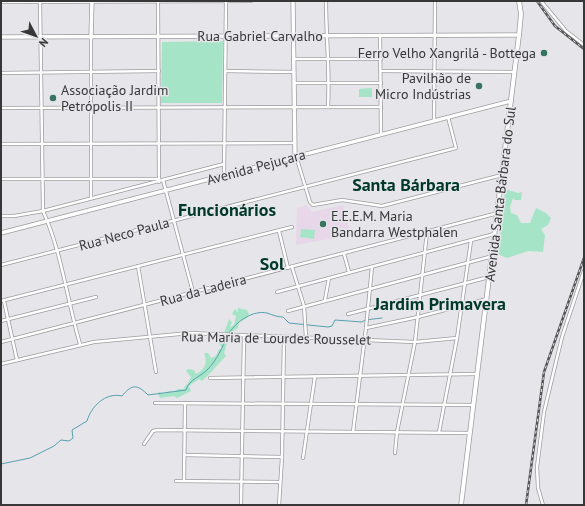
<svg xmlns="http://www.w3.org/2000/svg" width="585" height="506" font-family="'PT Sans',sans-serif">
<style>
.education{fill:#e7d7e9}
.green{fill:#a5e4c7}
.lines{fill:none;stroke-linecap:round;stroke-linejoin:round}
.stream{stroke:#57a0b0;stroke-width:1}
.minor-casing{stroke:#9c9c9f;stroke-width:4}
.tertiary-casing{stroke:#9c9c9f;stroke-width:5}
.secondary-casing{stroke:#9c9c9f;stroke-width:5.5}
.minor{stroke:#fff;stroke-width:2.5}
.tertiary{stroke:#fff;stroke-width:3.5}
.secondary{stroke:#fff;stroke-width:4}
.rail-casing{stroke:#535354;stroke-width:2.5}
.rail{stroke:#e6e6ea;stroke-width:1;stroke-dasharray:3;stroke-linecap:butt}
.poi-dot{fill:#377460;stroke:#e6e6ea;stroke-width:1.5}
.labels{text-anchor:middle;stroke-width:3;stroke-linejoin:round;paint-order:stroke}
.street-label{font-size:14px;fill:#373738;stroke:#e6e6ea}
.poi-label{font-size:14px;fill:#373738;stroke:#e6e6ea;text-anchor:end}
.district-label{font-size:18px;font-weight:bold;fill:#003829;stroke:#e6e6ea}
</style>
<rect width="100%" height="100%" fill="#e6e6ea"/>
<path class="education" d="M307 205 312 212 343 205 351 235 296 245 297 208Z"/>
<g class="green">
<path d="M223 41 222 103H161L162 42Z"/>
<path d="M372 88V97H359V89Z"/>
<path d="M505 189 518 193 522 192 521 200H515L513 198 510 207 511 213 517 215 521 223H530L536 208 546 213 551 218 548 225 541 229 545 235 543 252 528 251 507 258 498 254Z"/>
<path d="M301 229 315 230 314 239 300 237Z"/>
<path d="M238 308 247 310 249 314 247 318 239 322 238 328 233 331 232 338 227 343 224 353 226 356C217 365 211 373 202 381L199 379 189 386 191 391 177 398 174 396 160 398 158 394 159 392 164 394 169 391 174 392 178 389H185L184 387 188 383 191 377 186 371 188 369 194 370 196 374C205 370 208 362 204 353H208L211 358 216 356 219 349H222L219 343 221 338H224L225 330 229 319 232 322 230 327 234 325 236 316 232 314 235 309 238 312Z"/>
</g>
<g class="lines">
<g class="stream">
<path d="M229 333C237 321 253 310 267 313 273 315 277 317 283 317L289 323 328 327 332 326 335 320 362 322 365 320 382 318"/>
<path d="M1 464 30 458 54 446 61 440 69 441 73 438 72 430 87 421C91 407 105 392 122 396 132 384 137 384 148 395L186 390C189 379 201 377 208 369 217 360 222 347 228 336"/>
</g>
<g class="minor-casing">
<g id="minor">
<path d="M158 1 159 182"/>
<path d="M326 1C326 36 330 71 328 107"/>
<path d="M541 1 566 31 584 45"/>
<path d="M1 2 251 1"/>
<path d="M40 2 43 211C62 253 67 300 80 344"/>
<path d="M380 35 381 134"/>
<path d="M293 59H381"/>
<path d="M226 71 294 72"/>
<path d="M381 71 514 72"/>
<path d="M1 73 159 71"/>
<path d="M295 83H381"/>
<path d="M1 108 381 107"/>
<path d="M434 121 435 1"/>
<path d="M1 144 294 143"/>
<path d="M296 156 310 202 313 205 342 200 382 206 502 175"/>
<path d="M224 175 226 1"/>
<path d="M1 179H158"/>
<path d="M163 180 193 292"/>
<path d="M91 198V37"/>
<path d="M1 216H14L43 211 224 164"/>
<path d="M279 231 288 268"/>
<path d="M344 254 349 272"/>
<path d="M1 265 456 148 448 117"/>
<path d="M138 266 156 372"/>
<path d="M292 267 304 306 306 337"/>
<path d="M277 292 494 234"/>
<path d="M325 300 329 278"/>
<path d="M1 301 292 227"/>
<path d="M4 301 17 360"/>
<path d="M288 311 493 256"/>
<path d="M348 314 489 277"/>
<path d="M1 321 96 297"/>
<path d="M366 328 418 317 487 299"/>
<path d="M1 342 498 213"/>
<path d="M1 364 94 342 190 333 415 342 457 338"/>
<path d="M210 378 477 374"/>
<path d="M155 403 473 405"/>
<path d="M353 432 366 328 372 267"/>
<path d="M439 432 457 338 471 241"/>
<path d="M144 444 153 431 157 430 470 433"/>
<path d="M395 453 397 432 415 342 427 232"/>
<path d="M185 455 282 457"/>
<path d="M303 458 315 376"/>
<path d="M176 481 280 482"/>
<path d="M184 481 185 404"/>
<path d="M241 505 244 337"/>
<path d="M279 505 282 457 284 337"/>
<path d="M543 505 538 488 537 467 544 412 562 337 584 271"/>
</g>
</g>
<g class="tertiary-casing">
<g id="tertiary">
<path d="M293 1 295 156"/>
<path d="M1 37 519 35"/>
<path d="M91 37 92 1"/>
<path d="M1 233 511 101"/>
</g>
</g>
<g class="secondary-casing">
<path id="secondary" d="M461 505 519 35 521 14 519 1"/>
</g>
<use href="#minor" class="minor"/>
<use href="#tertiary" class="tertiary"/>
<use href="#secondary" class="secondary"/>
<g class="rail-casing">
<g id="rail">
<path d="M537 1 555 26 584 49"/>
<path d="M526 505 544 372 584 258"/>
</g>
</g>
<use href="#rail" class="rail"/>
</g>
<g class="poi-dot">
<circle cx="544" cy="53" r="4"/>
<circle cx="479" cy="86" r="4"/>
<circle cx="53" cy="98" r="4"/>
<circle cx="323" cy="224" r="4"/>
</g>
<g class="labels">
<g class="street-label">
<text x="260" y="41">Rua Gabriel Carvalho</text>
<text transform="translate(256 167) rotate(-15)" y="5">Avenida Pejuçara</text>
<text transform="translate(500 194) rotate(-83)" y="5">Avenida Santa Bárbara do Sul</text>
<text transform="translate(124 234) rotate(-15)" y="5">Rua Neco Paula</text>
<text transform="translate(203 290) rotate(-15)" y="5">Rua da Ladeira</text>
<text transform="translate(276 338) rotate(1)" y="5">Rua Maria de Lourdes Rousselet</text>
</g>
<g class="poi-label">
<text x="536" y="58">Ferro Velho Xangrilá - Bottega</text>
<text x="471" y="83">Pavilhão de<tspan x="471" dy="16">Micro Indústrias</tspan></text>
<text x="61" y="95" text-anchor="start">Associação Jardim<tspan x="61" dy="16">Petrópolis II</tspan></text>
<text x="331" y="221" text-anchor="start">E.E.E.M. Maria<tspan x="331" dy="16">Bandarra Westphalen</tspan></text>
</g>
<g class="district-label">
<text x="406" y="191">Santa Bárbara</text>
<text x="227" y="216">Funcionários</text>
<text x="272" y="270">Sol</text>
<text x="440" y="310">Jardim Primavera</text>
</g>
</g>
<rect width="585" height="506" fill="none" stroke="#373738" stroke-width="4"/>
<g transform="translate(36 36) rotate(131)" stroke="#e6e6ea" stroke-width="3" paint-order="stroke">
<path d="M0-3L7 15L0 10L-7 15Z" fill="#373738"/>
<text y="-6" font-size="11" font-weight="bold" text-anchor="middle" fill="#373738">N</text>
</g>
</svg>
